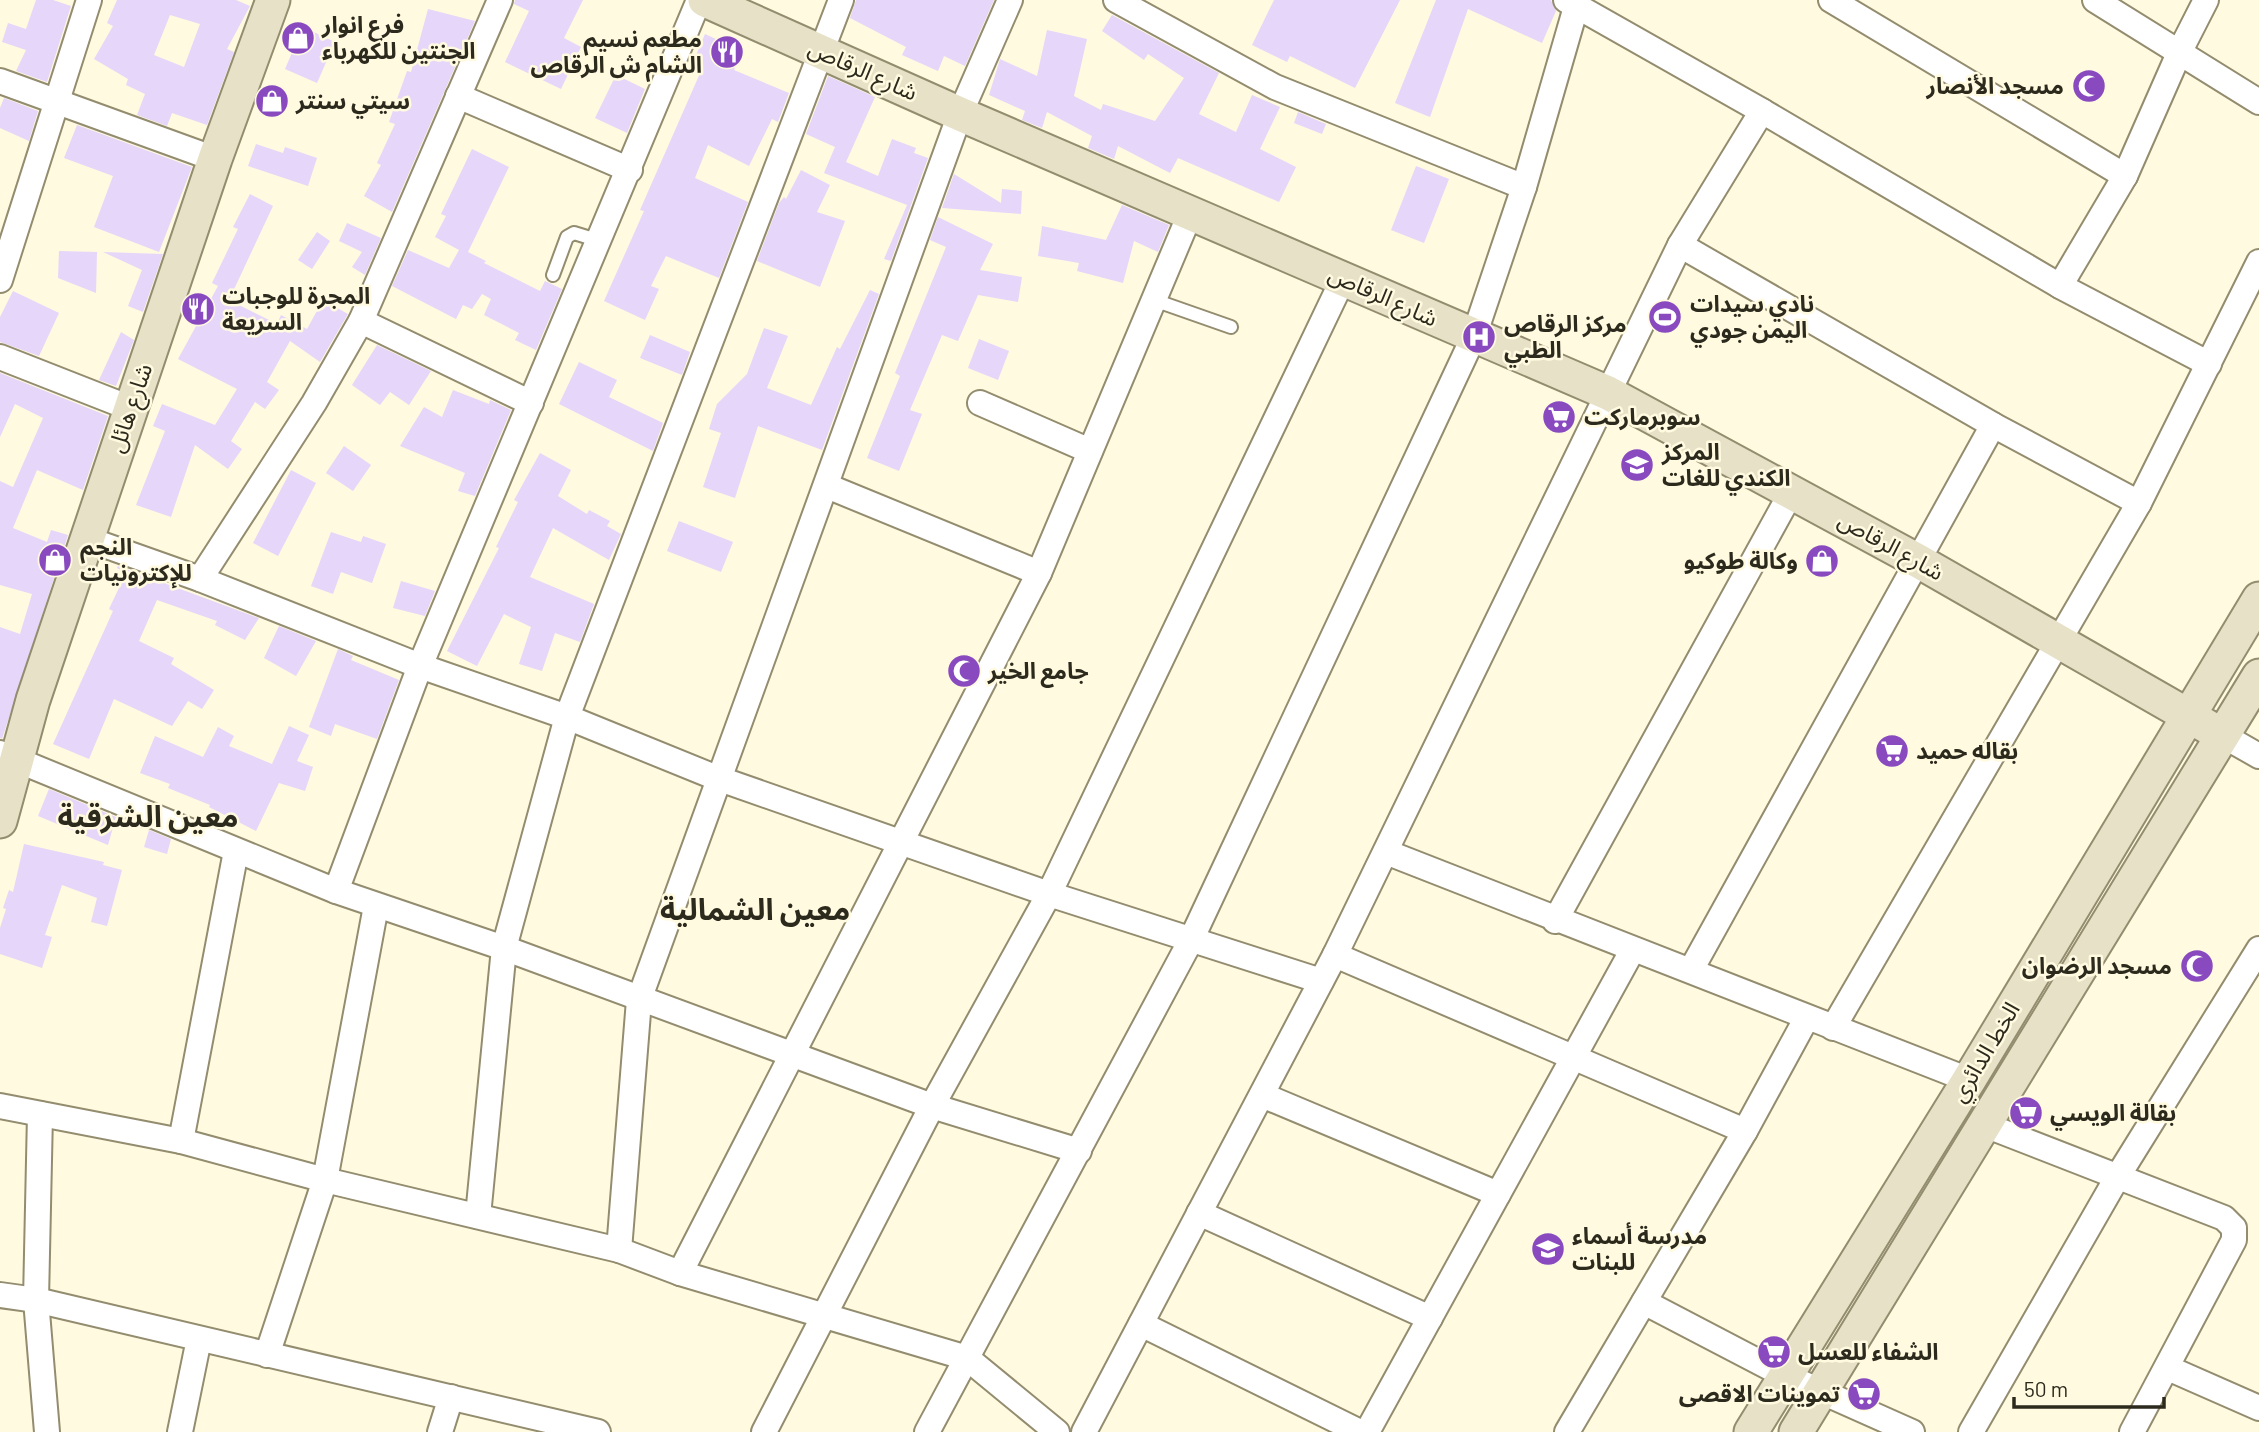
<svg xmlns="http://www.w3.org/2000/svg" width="2259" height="1432" font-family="Barlow,'Noto Sans Arabic',sans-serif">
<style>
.building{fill:#e6d6fa;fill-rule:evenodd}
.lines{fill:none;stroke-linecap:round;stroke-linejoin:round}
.lane-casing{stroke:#938c6f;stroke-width:16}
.street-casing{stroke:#938c6f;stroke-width:28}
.secondary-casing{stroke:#938c6f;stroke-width:37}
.lane{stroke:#fff;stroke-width:12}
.street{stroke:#fff;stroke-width:24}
.secondary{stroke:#e6e1c7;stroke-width:33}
.labels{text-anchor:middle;stroke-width:5;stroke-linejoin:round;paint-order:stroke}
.poi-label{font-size:23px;font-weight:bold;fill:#2c2a1d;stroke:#fffae0;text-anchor:start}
.street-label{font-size:23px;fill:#2c2a1d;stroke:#fffae0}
.district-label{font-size:30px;font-weight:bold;fill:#2c2a1d;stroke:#fffae0}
</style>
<rect width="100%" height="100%" fill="#fffae0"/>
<g class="building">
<path d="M36 0H53L71 6 47 82 16 71 26 50 2 42 8 23 26 29Z"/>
<path d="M117 0H236L250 6 227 49 234 52 207 125 172 113 167 126 137 115 145 94 126 85 128 79 94 59 113 26 107 23ZM170 15 200 24 184 67 154 55Z"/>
<path d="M515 0H583L564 38 581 47 561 89 505 62 529 11 514 4Z"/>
<path d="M856 0H994L965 66 944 56 938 71 902 55 906 47 850 18Z"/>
<path d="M1274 0H1400L1355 88 1290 56 1287 62 1252 45Z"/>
<path d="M1436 0H1551L1556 11 1542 43 1468 9 1430 117 1395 103Z"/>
<path d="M428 9 475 21 392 212 364 196 381 165 377 163 395 124 389 122 407 71 411 72Z"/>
<path d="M1112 15 1219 73 1199 114 1236 132 1252 95 1280 107 1260 149 1296 167 1279 202 1178 158 1170 173 1118 146 1114 159 1088 148 1092 136 1047 112 1042 128 1022 120 1025 111 989 95 1000 59 1037 76 1047 30 1087 39 1074 96 1101 110 1103 104 1155 121 1184 78 1148 54 1144 60 1102 31Z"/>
<path d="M303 27 335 42 317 83 285 69Z"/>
<path d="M705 34 742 51 734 70 789 93 778 122 772 119 749 166 708 145 695 178 748 202 719 278 666 256 651 286 659 289 645 320 604 301 644 211 640 210 701 71 691 67Z"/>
<path d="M616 75 645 89 627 133 595 118Z"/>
<path d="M828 76 875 97 846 162 878 176 892 139 916 148 914 153 928 158 891 261 884 259 907 205 824 173 835 147 806 134Z"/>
<path d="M4 98 38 111 29 141 0 128V108Z"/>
<path d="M1298 112 1326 124 1322 134 1294 123Z"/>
<path d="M77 125 192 167 159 252 94 227 113 176 64 158Z"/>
<path d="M256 144 283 153 285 147 317 158 308 186 248 166Z"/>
<path d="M472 149 509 167 468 252 486 261 484 263 540 291 545 281 562 289 536 350 515 340 519 333 484 315 491 299 482 294 472 309 463 305 456 319 392 286 408 250 449 268 459 250 435 237 446 216 441 214Z"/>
<path d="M1416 166 1449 179 1424 243 1391 230Z"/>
<path d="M801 170 830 185 817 212 845 221 820 287 757 261 779 203 784 197 786 199Z"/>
<path d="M954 174 1001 203 1002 189 1022 191 1021 214 942 208Z"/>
<path d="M250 194 273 206 229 300 277 324 281 315 307 329 323 300 348 314 320 362 290 341 267 382 279 390 265 409 255 402 231 441 242 449 228 469 195 445 171 517 136 505 165 431 153 426 162 404 215 425 237 389 178 359 218 286 212 283 238 229 233 227Z"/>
<path d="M1122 205 1169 225 1158 252 1134 241 1123 283 1077 271 1079 263 1038 256 1042 226 1106 240Z"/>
<path d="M938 217 993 244 980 270 1022 277 1018 302 978 295 958 341 942 335 910 410 922 414 899 471 867 458 900 376 895 373 946 247 930 240Z"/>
<path d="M347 223 381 238 365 275 352 267 362 252 339 241Z"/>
<path d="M317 232 330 241 312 269 298 260Z"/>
<path d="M59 251 97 252 96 293 58 278Z"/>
<path d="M103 252 163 254 143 312 128 306 142 270Z"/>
<path d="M870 290 879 294 822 450 758 426 735 498 703 487 721 433 709 429 717 404 747 374 764 328 788 336 767 388 811 405 837 347 840 349Z"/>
<path d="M13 291 59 313 39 356 0 342V317Z"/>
<path d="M121 332 134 340 116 386 99 380Z"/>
<path d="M650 335 690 352 682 375 640 358Z"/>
<path d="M979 339 1009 351 998 380 968 368Z"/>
<path d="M377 345 431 371 409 405 390 392 380 405 352 385Z"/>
<path d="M579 362 617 380 609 397 663 423 653 451 559 404Z"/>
<path d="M0 373 108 416 83 490 37 470 13 528 47 542 51 530 68 535 2 739 0 738V627L20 634 32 594 0 585V481L13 487 43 418 15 404 0 437Z"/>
<path d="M453 390 489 404 490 400 511 410 475 496 458 491 465 473 400 446 424 407 442 417Z"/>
<path d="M344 446 371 465 353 491 326 473Z"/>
<path d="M540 453 571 470 558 496 587 514 589 510 610 521 607 526 621 534 609 560 553 528 530 577 594 604 580 642 555 633 542 671 519 664 531 627 504 614 477 666 447 651 499 548 496 547 518 502 514 500Z"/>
<path d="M291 470 316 483 278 556 253 543Z"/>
<path d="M679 521 733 542 721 572 667 551Z"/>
<path d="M331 532 361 542 363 536 386 544 372 583 341 572 333 594 311 586Z"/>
<path d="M118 566 259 618 245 640 215 625 217 621 157 600 139 641 174 658 171 664 214 690 202 709 188 701 172 726 114 699 89 759 53 744 113 611 109 609 126 573 117 568Z"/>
<path d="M401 581 435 591 425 616 393 608Z"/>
<path d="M279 626 316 641 296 676 264 658Z"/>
<path d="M338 649 353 656 351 660 399 680 377 739 335 724 331 736 309 727Z"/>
<path d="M289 726 309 735 297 761 313 767 305 791 279 783 256 831 209 807 210 805 168 788 170 784 140 773 155 736 203 757 218 727 234 736 229 746 272 764Z"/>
<path d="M49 789 116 817 108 845 38 816Z"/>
<path d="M149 830 171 839 167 854 144 847Z"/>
<path d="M24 844 104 862 103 865 122 870 107 926 91 922 97 898 62 885 45 935 52 937 42 968 0 954V928L6 909 3 908 9 890 13 892Z"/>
</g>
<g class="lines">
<g class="lane-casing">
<g id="lane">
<path d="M553 275 567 237 574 233 600 241"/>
<path d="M1154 300 1231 327"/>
</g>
</g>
<g class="street-casing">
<g id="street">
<path d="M1116 0 1275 87 1524 187"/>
<path d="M1566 0 1762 111"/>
<path d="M1831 0 2125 176"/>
<path d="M2095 0 2259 102"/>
<path d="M0 81 215 159"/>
<path d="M458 96 630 170"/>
<path d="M1680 245 1993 425 2139 503"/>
<path d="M0 280 89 0"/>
<path d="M2060 286 2125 176 2180 51 2206 0"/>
<path d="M361 321 531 403"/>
<path d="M0 357 130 408"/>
<path d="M980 403 1090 451"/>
<path d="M827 486 1039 573"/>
<path d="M87 539 200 579 420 666 567 717 717 778 1049 894 1321 981"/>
<path d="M200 579 314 403 361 321 500 0"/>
<path d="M2222 735 2259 756"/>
<path d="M0 753 336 891 504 948 932 1106 1079 1151"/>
<path d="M1386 852 1969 1080"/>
<path d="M336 891 420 666 699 0"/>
<path d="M1555 921 1792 491"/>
<path d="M1335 955 1745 1131"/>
<path d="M1691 970 1993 425"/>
<path d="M1833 1028 2139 503 2259 262"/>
<path d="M1262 1095 1498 1194"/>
<path d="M0 1106 181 1141 325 1180 619 1250 680 1273 967 1358 1057 1432"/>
<path d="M40 1114 36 1300 47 1432"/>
<path d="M1985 1125 2224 1218 2234 1228V1240L2132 1432"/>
<path d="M181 1141 236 851"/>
<path d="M1199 1213 1430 1318"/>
<path d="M478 1216 504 948 567 717 841 0"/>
<path d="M619 1250 639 1000 960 114 1010 0"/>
<path d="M680 1273 1039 573 1190 214"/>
<path d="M0 1295 36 1300 598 1432"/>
<path d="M1644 1302 1784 1375 1912 1432"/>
<path d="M1141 1324 1360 1432"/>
<path d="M267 1355 325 1180 376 906"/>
<path d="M2168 1368 2259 1408"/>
<path d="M180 1432 199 1339"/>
<path d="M440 1432 451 1397"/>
<path d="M764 1432 932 1106 1049 894 1343 279"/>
<path d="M927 1432 1191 940 1474 336 1524 187 1578 0"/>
<path d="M1084 1432 1335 955 1680 245 1762 111 2060 286 2209 364"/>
<path d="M1367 1432 1632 951"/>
<path d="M1567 1432 1745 1131 1806 1019"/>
<path d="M1971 1432 2118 1176 2259 949"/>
</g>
</g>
<g class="secondary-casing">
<g id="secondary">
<path d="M705 0 960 114 1608 393 1920 562 2222 735"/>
<path d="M0 821 33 700 215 159 273 0"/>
<path d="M1751 1432 1969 1080 2259 599"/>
<path d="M1796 1432 2259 676"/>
</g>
</g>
<use href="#lane" class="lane"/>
<use href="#street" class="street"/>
<use href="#secondary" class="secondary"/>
</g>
<defs>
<g id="shop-disc" transform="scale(1.75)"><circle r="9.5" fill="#894abf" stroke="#fffae0"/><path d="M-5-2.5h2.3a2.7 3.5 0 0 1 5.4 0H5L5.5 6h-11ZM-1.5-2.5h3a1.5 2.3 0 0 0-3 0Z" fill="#fff"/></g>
<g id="restaurant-disc" transform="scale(1.75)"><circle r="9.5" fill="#894abf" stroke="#fffae0"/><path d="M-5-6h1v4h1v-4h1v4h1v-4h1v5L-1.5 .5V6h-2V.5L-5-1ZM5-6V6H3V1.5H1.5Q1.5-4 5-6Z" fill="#fff"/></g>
<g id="mosque-disc" transform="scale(1.75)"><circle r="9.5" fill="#894abf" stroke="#fffae0"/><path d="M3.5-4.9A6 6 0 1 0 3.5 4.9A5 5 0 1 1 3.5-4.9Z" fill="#fff"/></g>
<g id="stadium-disc" transform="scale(1.75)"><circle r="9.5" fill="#894abf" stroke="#fffae0"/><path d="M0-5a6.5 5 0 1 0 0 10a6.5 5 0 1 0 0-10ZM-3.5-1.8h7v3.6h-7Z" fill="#fff"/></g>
<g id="hospital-disc" transform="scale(1.75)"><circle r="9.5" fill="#894abf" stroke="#fffae0"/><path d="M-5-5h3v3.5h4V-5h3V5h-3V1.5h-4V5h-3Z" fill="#fff"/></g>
<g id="supermarket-disc" transform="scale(1.75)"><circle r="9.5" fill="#894abf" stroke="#fffae0"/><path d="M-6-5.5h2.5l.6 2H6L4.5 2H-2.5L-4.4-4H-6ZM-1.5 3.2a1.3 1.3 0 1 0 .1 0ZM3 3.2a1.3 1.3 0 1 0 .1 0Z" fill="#fff"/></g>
<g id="university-disc" transform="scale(1.75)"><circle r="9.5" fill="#894abf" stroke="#fffae0"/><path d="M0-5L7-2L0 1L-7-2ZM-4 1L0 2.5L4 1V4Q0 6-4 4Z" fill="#fff"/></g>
<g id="school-disc" transform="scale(1.75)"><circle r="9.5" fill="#894abf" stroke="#fffae0"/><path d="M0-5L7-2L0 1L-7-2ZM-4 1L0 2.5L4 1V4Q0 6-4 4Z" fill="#fff"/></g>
</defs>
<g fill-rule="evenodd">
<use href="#shop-disc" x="298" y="38"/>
<use href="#restaurant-disc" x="727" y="52"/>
<use href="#mosque-disc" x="2089" y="86"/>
<use href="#shop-disc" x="272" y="101"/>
<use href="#restaurant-disc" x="198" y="309"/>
<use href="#stadium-disc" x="1665" y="317"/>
<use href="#hospital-disc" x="1479" y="337"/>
<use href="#supermarket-disc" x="1559" y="417"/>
<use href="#university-disc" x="1637" y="465"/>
<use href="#shop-disc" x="55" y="560"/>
<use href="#shop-disc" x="1822" y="561"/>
<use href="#mosque-disc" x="964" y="671"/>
<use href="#supermarket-disc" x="1892" y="751"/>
<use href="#mosque-disc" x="2197" y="966"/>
<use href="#supermarket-disc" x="2026" y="1113"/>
<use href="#school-disc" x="1548" y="1249"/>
<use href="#supermarket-disc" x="1774" y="1352"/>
<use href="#supermarket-disc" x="1864" y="1394"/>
</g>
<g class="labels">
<g class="poi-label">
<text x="322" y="33">فرع انوار<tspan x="322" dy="26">الجنتين للكهرباء</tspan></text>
<text x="702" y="47" text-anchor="end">مطعم نسيم<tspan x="702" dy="26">الشام ش الرقاص</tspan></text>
<text x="2064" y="94" text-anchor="end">مسجد الأنصار</text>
<text x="296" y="109">سيتي سنتر</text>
<text x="222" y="304">المجرة للوجبات<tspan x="222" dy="26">السريعة</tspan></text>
<text x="1690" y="312">نادي سيدات<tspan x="1690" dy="26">اليمن جودي</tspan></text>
<text x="1504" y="332">مركز الرقاص<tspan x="1504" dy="26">الطبي</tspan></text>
<text x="1584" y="425">سوبرماركت</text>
<text x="1662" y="460">المركز<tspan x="1662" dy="26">الكندي للغات</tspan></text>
<text x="80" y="555">النجم<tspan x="80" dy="26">للإكترونيات</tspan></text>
<text x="1798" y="569" text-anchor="end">وكالة طوكيو</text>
<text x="988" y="679">جامع الخير</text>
<text x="1916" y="759">بقاله حميد</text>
<text x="2172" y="974" text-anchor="end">مسجد الرضوان</text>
<text x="2050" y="1121">بقالة الويسي</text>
<text x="1572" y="1244">مدرسة أسماء<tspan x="1572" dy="26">للبنات</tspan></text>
<text x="1798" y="1360">الشفاء للعسل</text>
<text x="1840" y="1402" text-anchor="end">تموينات الاقصى</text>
</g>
<g class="street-label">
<text transform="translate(863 70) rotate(24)" y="8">شارع الرقاص</text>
<text transform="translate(1383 296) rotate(24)" y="8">شارع الرقاص</text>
<text transform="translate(130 408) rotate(-71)" y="8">شارع هائل</text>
<text transform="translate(1891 546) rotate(29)" y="8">شارع الرقاص</text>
<text transform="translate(1985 1052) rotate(-59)" y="8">الخط الدائري</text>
</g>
<g class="district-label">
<text x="148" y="827">معين الشرقية</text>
<text x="755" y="920">معين الشمالية</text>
</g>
</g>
<path d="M2014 1397v10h150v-10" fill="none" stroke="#2c2a1d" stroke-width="3.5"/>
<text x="2024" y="1397" font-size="21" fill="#2c2a1d" stroke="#fffae0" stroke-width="5" paint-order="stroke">50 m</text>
</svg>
